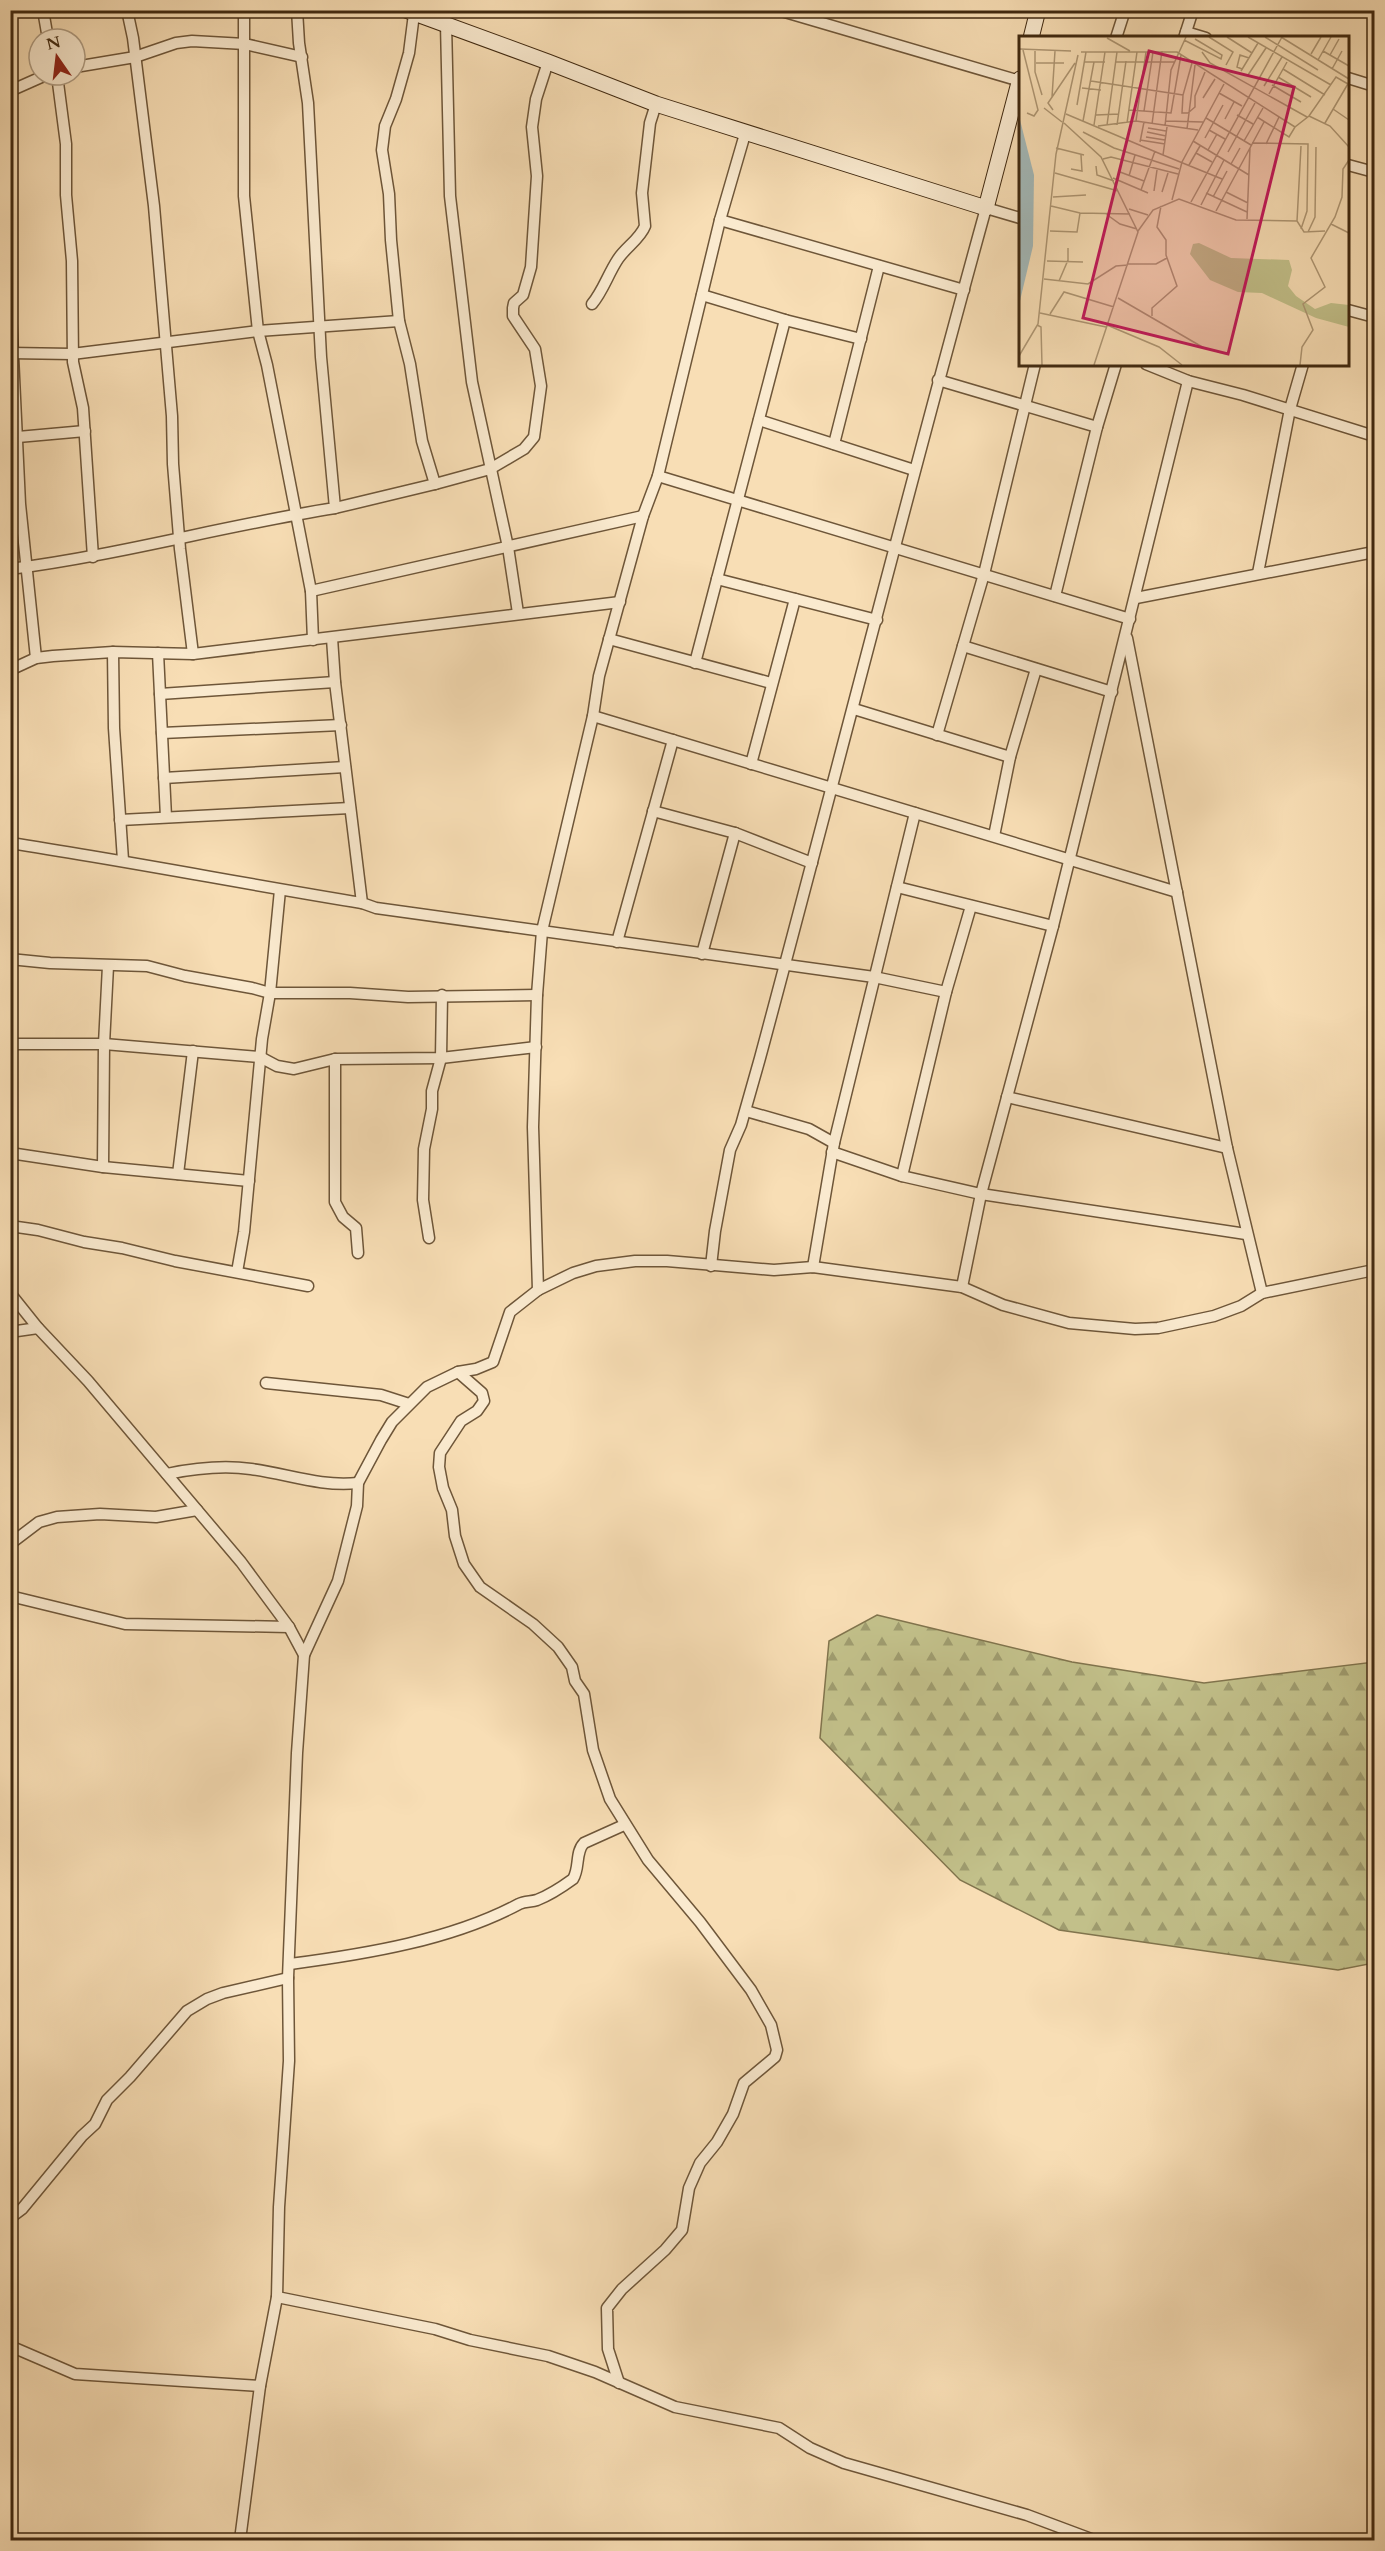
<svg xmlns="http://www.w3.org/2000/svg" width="1385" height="2551" font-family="Cardo,serif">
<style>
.forest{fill:url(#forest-firs);stroke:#81744d;stroke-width:1.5}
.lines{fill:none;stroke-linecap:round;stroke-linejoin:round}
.street-casing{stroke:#6e5639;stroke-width:13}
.secondary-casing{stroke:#402910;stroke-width:17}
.street{stroke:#faeacf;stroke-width:10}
.secondary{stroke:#faeacf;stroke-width:15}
.inset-road{fill:none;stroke:#ae9673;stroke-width:1.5}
.view{fill:#c2185b;fill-opacity:0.15;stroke:#c2185b;stroke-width:3}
.inset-edge{fill:none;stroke:#402910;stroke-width:3}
</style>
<defs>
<pattern id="forest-firs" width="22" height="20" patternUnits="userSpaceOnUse" patternTransform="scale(1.5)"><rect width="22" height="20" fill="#c2c08a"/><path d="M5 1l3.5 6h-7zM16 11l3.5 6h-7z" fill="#9f9c6f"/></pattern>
</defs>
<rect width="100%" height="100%" fill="#f8deb5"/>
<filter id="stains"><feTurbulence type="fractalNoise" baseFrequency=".00333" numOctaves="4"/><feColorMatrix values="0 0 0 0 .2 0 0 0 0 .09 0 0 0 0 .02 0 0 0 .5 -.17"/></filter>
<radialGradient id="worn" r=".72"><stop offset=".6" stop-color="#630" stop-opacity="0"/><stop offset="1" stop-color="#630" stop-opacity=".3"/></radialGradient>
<path class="forest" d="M877 1615 1072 1662 1204 1683 1374 1662V1963L1338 1970 1059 1930 960 1880 820 1738 829 1641Z"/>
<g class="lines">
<g class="street-casing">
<g id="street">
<path d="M43 10 48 39"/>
<path d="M127 10 133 38 154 206 172 416 173 464 180 549 193 654"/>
<path d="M244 10V196L258 331 267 365 311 591 313 640"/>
<path d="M778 10 1020 81"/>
<path d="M414 14 409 53 396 99 385 126 382 150 389 194 391 240 399 321 410 364 422 441 435 484 490 469 524 449 534 437 541 386 535 349 513 316V308L514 303 523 295 531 267 537 176 532 127 536 99 548 62"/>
<path d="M446 24 450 196 472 382 508 547 518 613"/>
<path d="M1186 32 1206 38"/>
<path d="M1116 38 1125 10"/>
<path d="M1184 38 1193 10"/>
<path d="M75 67 135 57 176 43 192 41 245 44 302 57"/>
<path d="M57 75 66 144V195L72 261 73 362 83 408 93 557"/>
<path d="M1348 78 1374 86"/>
<path d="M10 91 46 75"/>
<path d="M1348 165 1374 172"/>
<path d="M720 220 964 290"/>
<path d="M10 292 20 504 36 658"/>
<path d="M702 295 785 320 861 339"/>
<path d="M592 304C603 291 608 274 618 259 626 247 640 239 645 226L642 193 650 123 656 104"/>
<path d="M1348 310 1374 317"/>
<path d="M10 353 72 354 258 331 399 321"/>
<path d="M1146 364 1188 381 1243 395 1374 436"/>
<path d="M938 380 1097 427"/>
<path d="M759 420 914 470"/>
<path d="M18 437 85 431"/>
<path d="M834 444 879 266"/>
<path d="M658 476 1130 619"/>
<path d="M335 508 435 484"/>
<path d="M10 569C120 555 226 525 335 508L321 357 308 103 299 43 297 10"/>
<path d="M1258 573 1290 409 1303 364"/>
<path d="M717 579 877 620"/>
<path d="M311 591 643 516"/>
<path d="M1055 596 1097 427 1116 364"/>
<path d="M1136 598 1374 552"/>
<path d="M332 638 335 682 362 903 376 908 874 977 946 992"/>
<path d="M1127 638 1227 1148 1262 1293"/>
<path d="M609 639 771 683"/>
<path d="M963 646 1112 692"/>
<path d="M113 652 114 728 123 860"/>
<path d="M158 653 166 817"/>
<path d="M695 663 785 320"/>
<path d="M10 670 36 658 53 656 113 652 193 654 620 602"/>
<path d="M160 694 335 682"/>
<path d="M854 709 1010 757"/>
<path d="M593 716 1177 892"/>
<path d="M162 733 341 725"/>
<path d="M937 735 984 574 1035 364"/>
<path d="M751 764 795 599"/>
<path d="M164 778 345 767"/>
<path d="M653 811 735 833 812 863"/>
<path d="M120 820 350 808"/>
<path d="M994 836 1010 757 1036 669"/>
<path d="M10 843C128 861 245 884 362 903"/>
<path d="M897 887 1053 926"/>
<path d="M617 942 673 740"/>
<path d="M702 954 735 833"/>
<path d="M10 959 50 963 147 966 185 976 252 988 270 993H350L408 997 537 995"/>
<path d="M10 1044H104L260 1057 277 1066 294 1069 335 1059 441 1058 536 1047"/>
<path d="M335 1059V1202L343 1217 356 1228 358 1253"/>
<path d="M1007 1097 1227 1148"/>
<path d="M746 1111 809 1129 834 1143"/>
<path d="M832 1152 902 1176 981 1194 1246 1234"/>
<path d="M10 1153 103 1167 249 1181"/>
<path d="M103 1167 104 1044 108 966"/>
<path d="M178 1174 193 1051"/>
<path d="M902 1176 946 992 971 906"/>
<path d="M10 1226 38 1230 84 1242 122 1248 175 1261 308 1286"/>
<path d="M429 1238 423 1200 424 1149 432 1109V1091L441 1058 442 995"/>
<path d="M711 1266 715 1231 730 1150 741 1125 760 1058C836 775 908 490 986 208L1020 218"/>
<path d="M813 1267 834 1143 915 813"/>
<path d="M237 1272 244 1232 262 1039 270 993 280 890"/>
<path d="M962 1287 981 1194 1053 926 1188 381"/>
<path d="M538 1290 533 1127 537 995 542 931 593 716 599 676 643 516 658 476 720 220 745 134"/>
<path d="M10 1293 38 1328 88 1381 241 1562 289 1627 304 1655 297 1753 288 1978 289 2061 279 2207 277 2297 260 2386 240 2540"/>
<path d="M10 1332 38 1328"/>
<path d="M458 1372 482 1393 484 1401 477 1411 461 1421 440 1453 439 1467 443 1488 452 1510 455 1536 464 1564 480 1587 533 1624 558 1647 572 1667 575 1681 584 1694 593 1750 610 1799 648 1860 700 1922 751 1990 771 2025 777 2050 775 2057 744 2083 733 2114 717 2142 700 2163 689 2188 682 2230 665 2250 622 2289 607 2308 608 2349 619 2383"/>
<path d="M266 1383 381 1395 409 1404"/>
<path d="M167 1474C196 1468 222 1465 251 1469 288 1474 320 1487 358 1483"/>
<path d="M10 1544 39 1522 57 1517 100 1514 156 1517 197 1510"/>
<path d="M10 1596 125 1624 289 1627"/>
<path d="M304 1655 338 1581 357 1506 358 1483 381 1440 392 1422 427 1387 458 1372 476 1369 493 1362 510 1312 538 1290 573 1273 596 1266 635 1261H667L774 1270 813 1267 962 1287 1003 1305 1069 1323 1135 1329 1158 1328 1214 1316 1241 1306 1262 1293 1374 1270"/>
<path d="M290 1964C366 1954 452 1940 519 1904 525 1901 531 1902 537 1900 550 1895 562 1887 573 1879 580 1868 575 1852 584 1843L624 1825"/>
<path d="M10 2218 22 2209 82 2136 95 2124 107 2100 130 2077 187 2011 207 1999 223 1993 288 1978"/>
<path d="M277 2297 435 2329 470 2340 548 2356 595 2372 675 2407 779 2428 810 2448 844 2463 1027 2515 1094 2540"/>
<path d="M10 2346 75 2374 260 2386"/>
</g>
</g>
<g class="secondary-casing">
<g id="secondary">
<path d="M406 10 548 62 656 104 986 208 1020 79"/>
<path d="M1031 38 1038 10"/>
</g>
</g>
<use href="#street" class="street"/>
<use href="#secondary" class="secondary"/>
</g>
<g transform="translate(1019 36)">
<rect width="330" height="330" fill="#f8deb5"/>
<path d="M180 207 212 222 270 224 273 234 269 250 277 260 296 273 312 267 330 269V291L297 282 243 257 219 256 191 244 171 218 174 208Z" fill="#c2c08a"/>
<path d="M0 80 15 139 14 210 0 269Z" fill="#a3b9b9"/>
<path class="inset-road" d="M190 1 214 16 207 29M208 1 233 17M229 1 312 49M246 1 299 34M262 1 330 43M88 2 111 15M165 4 202 23 203 19 176 3M1 13 52 15M4 14 19 74 15 80 8 77M16 15V36L23 59M304 15 330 30M62 16H158L276 91M183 16 191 27 288 81M292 18 302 1M311 19 320 3M299 24 312 1M66 26H86M97 26H155M17 27H45M223 33 218 31 221 19 230 22M264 33 306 59M313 33 323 15M222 35 239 7M229 39 247 12M259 41 292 61M72 45 164 59M253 49 282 66M245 50 263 21M63 52 82 54M200 57 223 70M250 58 268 26M33 61 36 15M184 62 196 43M58 69 67 16M25 72 43 86M314 73 330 84M34 74 29 67 56 27M110 74 152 77 162 19M125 75 134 16M169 77H163L164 59 173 27M169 77 176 71V60L186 36M47 78 144 119M77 79 100 78M218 79 234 88M290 80 311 90 330 111M238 81 270 101 276 91 290 80 317 41 329 48M187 82 232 109M206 83 215 66M64 85 75 26M117 85 127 16M147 85 184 86M45 87 82 121 119 196 75 329M108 87 118 16M306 87 330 46M133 88 143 15M75 89 86 16M88 89 98 16M98 89 107 25M79 90 117 85 179 94M146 90 152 34 167 1M148 91 144 119 203 143M129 92 147 95M168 93 176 29M190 94 206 103M64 96 95 112 160 133M128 96 147 100M127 101 146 104M186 102 204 69M121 104 146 108M174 105 230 139M225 105 244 72M121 106 125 86M233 107 289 108 288 175 282 193M247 108 260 81M282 110 278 185 285 196 306 195M37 112 65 119M189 114 198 98M209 116 236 67M177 117 193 126M84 123 92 121 159 138M212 128 221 112M170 129 181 110M77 130 78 139 95 145M52 133 63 135 62 119M101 136 125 145M36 137 99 155M110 140 116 119M94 142 129 157M122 154 136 115M135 155 138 134M143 156 149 137M207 156 229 167M187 157 228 176M34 161 67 159M194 161 208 135M153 164 163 126 205 48M172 166 263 1M182 169 205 124M32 170 61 177 111 178M110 173 129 179M197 175 245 86M87 178 101 188 118 193M228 183 231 112M312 188 330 197M31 195 58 196 61 177M119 195 134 174 160 163 217 184 278 185M289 196 296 181 297 111M28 225 64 226M109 228H137L148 222M25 243 69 248 97 230 109 229M40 245 49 224V212M99 262 185 312M21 277 87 291M31 278 45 256 95 271M133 280V272L158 250 147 219V204L138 191 142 170M18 289 22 291 23 329M88 289 140 311 163 329M0 320 19 288 37 118 59 19M281 329 283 311 294 294 284 268 306 251 292 222 316 181 323 161 324 133 330 124"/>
<path class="view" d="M130 15 275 51 209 318 64 282Z"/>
<rect width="330" height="330" class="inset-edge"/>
</g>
<rect width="1385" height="2551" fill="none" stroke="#f8deb5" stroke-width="36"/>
<rect x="12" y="12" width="1361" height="2527" fill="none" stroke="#402910" stroke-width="3"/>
<rect x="18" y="18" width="1349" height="2515" fill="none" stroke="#402910" stroke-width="1.5"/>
<g transform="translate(57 57) rotate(346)"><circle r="28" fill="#faeacf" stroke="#b09d83" stroke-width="1.5"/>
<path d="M0-4.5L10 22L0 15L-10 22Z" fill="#8f2418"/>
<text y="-9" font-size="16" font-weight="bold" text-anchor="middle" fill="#402910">N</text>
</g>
<rect width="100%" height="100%" filter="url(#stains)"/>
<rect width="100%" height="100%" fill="url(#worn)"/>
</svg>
